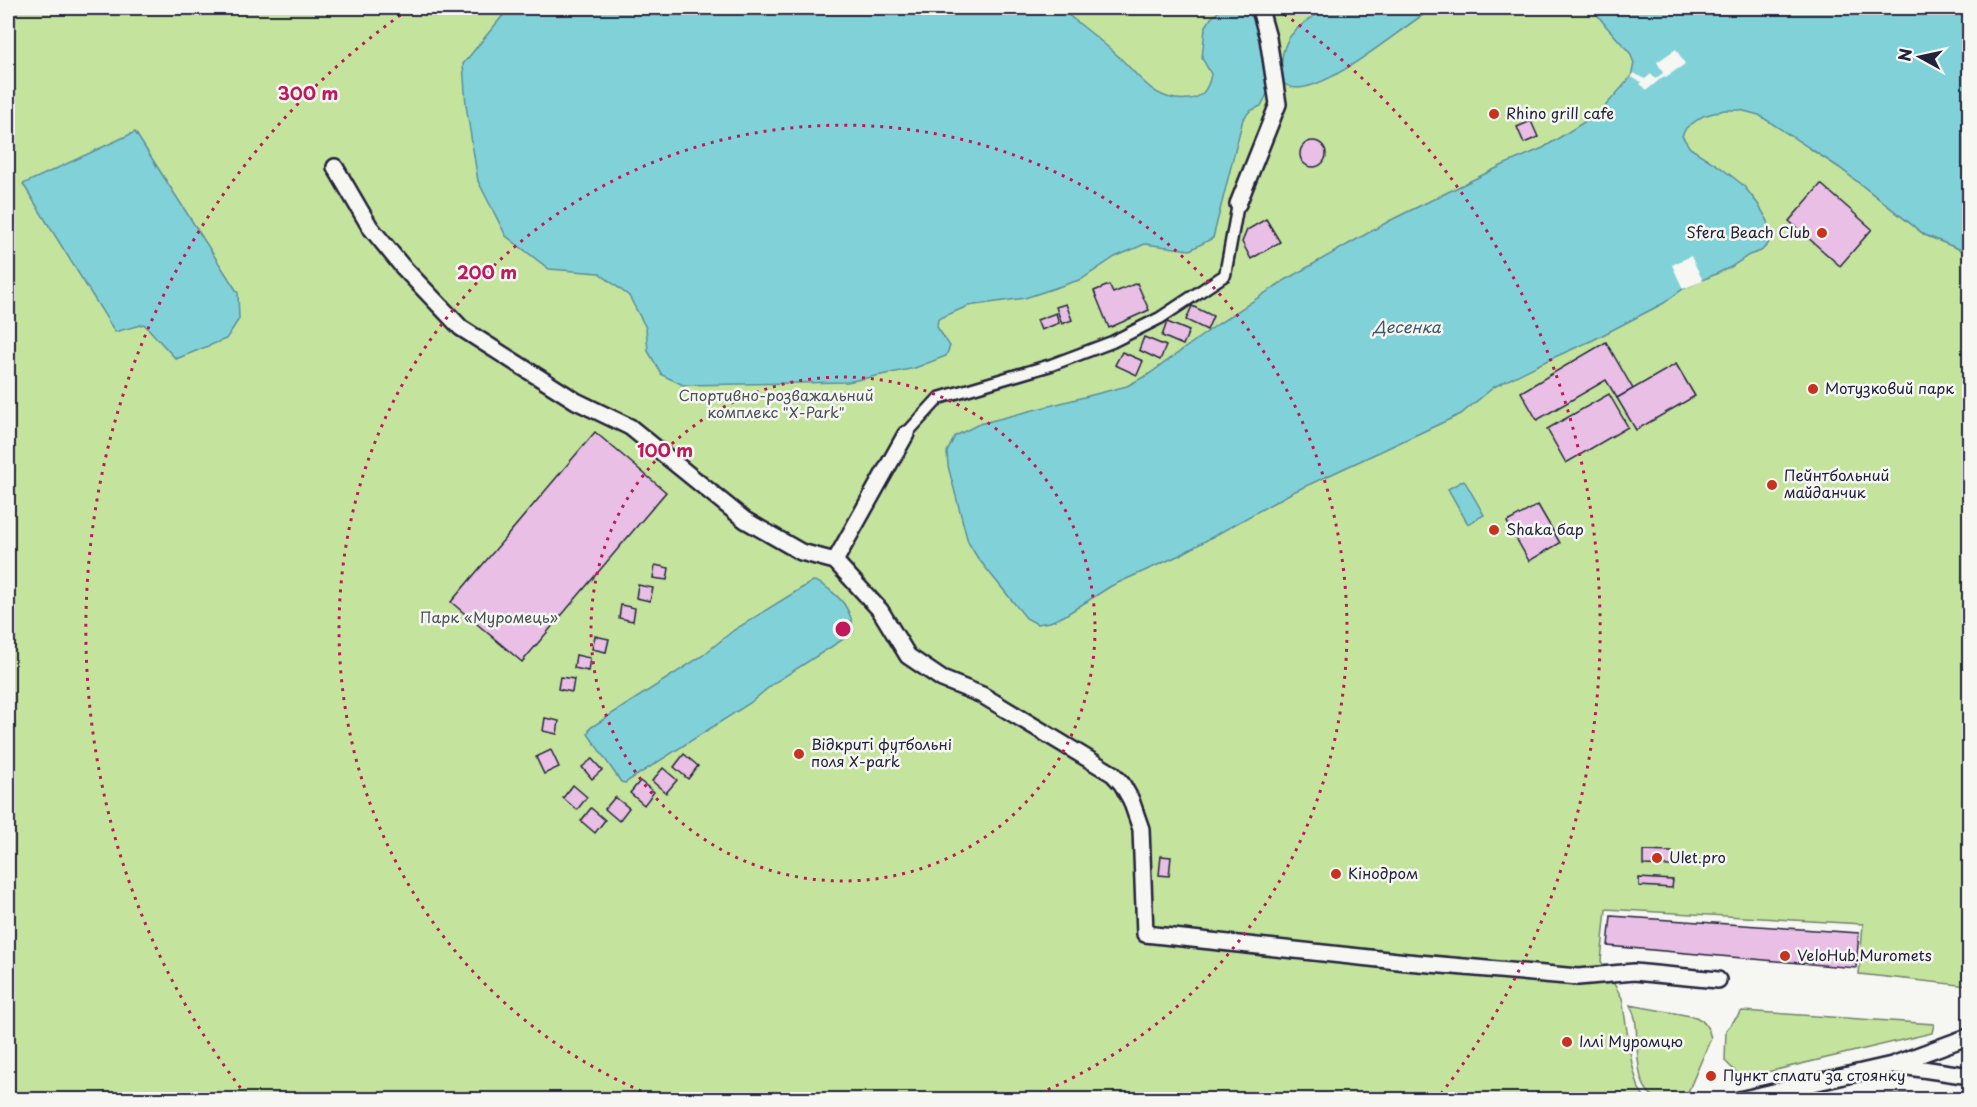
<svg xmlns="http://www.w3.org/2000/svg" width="1977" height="1107" font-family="'Playpen Sans',sans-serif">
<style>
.green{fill:#c4e49d;stroke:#73836c;stroke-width:1.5}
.water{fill:#81d2d8;stroke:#5b8c99;stroke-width:1.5}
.pier{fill:#f6f6f2}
.building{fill:#e9bfe6;stroke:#22223b;stroke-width:1.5}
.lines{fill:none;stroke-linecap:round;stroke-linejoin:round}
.pedestrian-casing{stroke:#22223b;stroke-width:15}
.minor-casing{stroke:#22223b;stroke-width:20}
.pedestrian{stroke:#f6f6f2;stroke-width:10}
.minor{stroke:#f6f6f2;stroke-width:15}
.ring{fill:none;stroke:#c2185b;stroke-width:3;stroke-dasharray:3 6}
.poi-dot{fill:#c8321e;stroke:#f6f6f2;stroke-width:2}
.labels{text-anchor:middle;stroke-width:5;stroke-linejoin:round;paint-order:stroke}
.poi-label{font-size:15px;fill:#22223b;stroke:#f6f6f2;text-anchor:start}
.park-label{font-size:15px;fill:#4a5254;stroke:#f6f6f2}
.water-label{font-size:16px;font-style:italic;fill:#3e576a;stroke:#f6f6f2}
.centre{fill:#c2185b;stroke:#f6f6f2;stroke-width:3}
.ring-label{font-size:18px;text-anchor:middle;font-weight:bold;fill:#c2185b;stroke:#f6f6f2;stroke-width:5;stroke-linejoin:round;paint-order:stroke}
</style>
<rect width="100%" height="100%" fill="#f6f6f2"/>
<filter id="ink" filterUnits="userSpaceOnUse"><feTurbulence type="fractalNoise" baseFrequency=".0167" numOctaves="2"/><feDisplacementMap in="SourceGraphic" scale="12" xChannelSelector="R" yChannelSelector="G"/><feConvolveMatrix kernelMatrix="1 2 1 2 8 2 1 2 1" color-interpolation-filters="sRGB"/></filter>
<g filter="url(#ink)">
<g class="green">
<path d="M8 8H1734L1812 150 1840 168 1925 235 1969 253V986L1859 974 1863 924 1606 909 1601 961 1622 998 1632 1064 1639 1089 1646 1099H8Z"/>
<path d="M1630 1005 1696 1017C1705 1021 1709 1028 1711 1038L1688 1092C1682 1099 1676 1099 1667 1100 1630 1100 1640 1042 1635 1018 1634 1013 1632 1009 1630 1005Z"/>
<path d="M1742 1011 1934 1024 1932 1033 1742 1078 1725 1061 1726 1030Z"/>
<path d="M1865 1094H1963L1969 1095V1099H1829Z"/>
</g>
<g class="water">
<path d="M509 8H1059C1079 23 1099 39 1117 55 1140 76 1154 103 1189 99 1203 98 1209 86 1211 74L1202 58 1205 28 1211 18 1223 8 1242 10 1256 19 1269 90 1261 106 1250 111 1243 119 1213 238 1190 250 1145 244 1115 257 1082 279 1025 298 968 306 938 319 937 327 950 346 946 356 915 368 847 382 683 385 662 375 648 351 646 328 629 296 599 273 549 269 506 236 478 181 466 105 463 64Z"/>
<path d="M1326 8H1429L1423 15C1392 35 1333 86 1298 88 1291 88 1287 86 1281 82 1279 37 1292 31 1326 8Z"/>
<path d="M1592 8H1969V253L1925 235 1840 168 1759 115 1740 110H1724L1703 116 1686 128 1682 136 1690 148 1720 167 1743 185 1758 204 1768 221 1770 237 1768 244 1761 251 1749 255 1731 267 1683 289 1664 303 1593 340 1548 360 1494 387 1461 414 1291 493 1180 555 1111 586 1064 616 1050 622 1037 624 1026 618 977 557 968 542 948 466 947 452 955 436 979 424 1127 386 1149 374 1218 324 1285 280 1391 220 1503 165 1543 148 1600 112 1631 77 1634 63 1630 53 1606 26Z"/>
<path d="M135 132 238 293 239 319 226 339 176 359 144 324 115 332 23 184Z"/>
<path d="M1464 480 1484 515 1468 524 1448 489Z"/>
<path d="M813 581C821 581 839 597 844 604 849 611 854 624 853 633L774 683 750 703 625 783 621 782 588 734 590 728 702 656 734 630Z"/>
</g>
<g class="pier">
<path d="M1676 49 1685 64 1666 77 1664 76 1647 90 1640 84 1642 82 1631 77 1633 73 1645 79 1651 74 1655 79 1663 73 1657 62Z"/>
<path d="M1691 256 1703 281 1683 289 1672 265Z"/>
</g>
<g class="building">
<path d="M1531 121 1538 137 1524 143 1517 127Z"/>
<circle cx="1313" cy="154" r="13"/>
<path d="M1821 184 1872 229 1840 266 1789 221Z"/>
<path d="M1266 219 1280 242 1251 259 1242 242 1247 230Z"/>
<path d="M1137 283 1149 310 1109 328 1094 291 1109 285 1113 293Z"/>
<path d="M1066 304 1072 320 1062 324 1056 307Z"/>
<path d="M1192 306 1213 316 1207 330 1186 320Z"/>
<path d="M1056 313 1059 323 1041 330 1037 320Z"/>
<path d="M1167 322 1189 331 1183 345 1162 336Z"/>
<path d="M1144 337 1166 346 1160 360 1139 350Z"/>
<path d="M1606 342 1633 389 1617 398 1606 380 1537 420 1521 392Z"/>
<path d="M1122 352 1143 361 1137 375 1115 365Z"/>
<path d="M1676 364 1695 396 1636 430 1617 398Z"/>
<path d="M1609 394 1628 427 1566 463 1547 429Z"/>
<path d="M595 432 666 492 522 662 451 602Z"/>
<path d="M1538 505 1560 543 1529 561 1507 522Z"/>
<path d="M655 565 669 568 667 580 653 578Z"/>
<path d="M638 585 653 588 650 601 636 598Z"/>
<path d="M621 605 635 608 633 621 619 618Z"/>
<path d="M595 636 609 639 606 652 592 649Z"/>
<path d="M576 655 590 658 588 671 574 668Z"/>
<path d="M560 677 574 679 572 692 558 689Z"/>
<path d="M545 718 559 721 557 734 543 731Z"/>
<path d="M551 750 559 767 544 774 536 757Z"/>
<path d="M684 754 698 766 688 779 674 767Z"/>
<path d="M592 759 602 770 592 779 582 767Z"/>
<path d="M663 768 677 780 666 793 652 781Z"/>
<path d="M640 781 654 792 644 805 630 793Z"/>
<path d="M573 785 587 797 577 810 563 798Z"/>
<path d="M615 797 629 808 619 821 605 809Z"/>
<path d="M591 808 605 820 595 833 581 821Z"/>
<path d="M1643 851 1672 852V866L1643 865Z"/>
<path d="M1161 856 1171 857 1169 876 1159 875Z"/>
<path d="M1639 878 1673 880 1672 888 1639 886Z"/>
<path d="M1611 916 1859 933 1856 968 1608 946Z"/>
</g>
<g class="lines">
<g class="pedestrian-casing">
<path id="pedestrian" d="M906 434 939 398 1051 365 1112 342 1160 318 1225 275 1238 204"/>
</g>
<g class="minor-casing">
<g id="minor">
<path d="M335 167 370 227 402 266 461 328 576 401 630 427 745 520 801 552 835 561 880 610 908 656 942 679 982 695 1113 774 1122 784 1131 800 1141 829 1145 934 1407 962 1578 977 1634 972 1718 980"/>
<path d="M1238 204 1278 104 1268 38 1261 13"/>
<path d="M835 561 906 434"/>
<path d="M1895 1065 1970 1076"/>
<path d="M1739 1100 1892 1065 1970 1036"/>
</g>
</g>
<use href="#pedestrian" class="pedestrian"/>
<use href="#minor" class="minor"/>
</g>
</g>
<g class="ring">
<circle cx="843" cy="629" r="252"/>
<path d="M658 1098A504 504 0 1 1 1028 1098"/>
<path d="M246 1095A757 757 0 0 1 409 9M1277 9A757 757 0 0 1 1440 1095"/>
</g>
<g class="poi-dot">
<circle cx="1494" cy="114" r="6"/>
<circle cx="1822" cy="233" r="6"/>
<circle cx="1813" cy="389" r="6"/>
<circle cx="1772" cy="485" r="6"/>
<circle cx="1494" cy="530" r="6"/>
<circle cx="799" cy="754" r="6"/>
<circle cx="1657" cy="858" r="6"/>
<circle cx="1336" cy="874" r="6"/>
<circle cx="1785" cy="956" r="6"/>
<circle cx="1567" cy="1042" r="6"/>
<circle cx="1711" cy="1076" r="6"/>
</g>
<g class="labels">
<g class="poi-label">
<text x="1506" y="119">Rhino grill cafe</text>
<text x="1810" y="238" text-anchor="end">Sfera Beach Club</text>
<text x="1825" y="394">Мотузковий парк</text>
<text x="1784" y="481">Пейнтбольний<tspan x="1784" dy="17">майданчик</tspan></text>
<text x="1506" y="535">Shaka бар</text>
<text x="811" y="750">Відкриті футбольні<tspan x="811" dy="17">поля X-park</tspan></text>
<text x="1669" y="863">Ulet.pro</text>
<text x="1348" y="879">Кінодром</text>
<text x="1797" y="961">VeloHub.Muromets</text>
<text x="1579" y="1047">Іллі Муромцю</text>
<text x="1723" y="1081">Пункт сплати за стоянку</text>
</g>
<g class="park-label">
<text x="776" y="401">Спортивно-розважальний<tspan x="776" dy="17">комплекс "Х-Park"</tspan></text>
<text x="489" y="623">Парк «Муромець»</text>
</g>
<g class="water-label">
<text x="1407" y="333">Десенка</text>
</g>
</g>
<circle cx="843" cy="629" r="9" class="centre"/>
<g class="ring-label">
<text x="308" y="100">300 m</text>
<text x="487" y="279">200 m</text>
<text x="665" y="457">100 m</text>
</g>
<rect width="1977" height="1107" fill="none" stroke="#f6f6f2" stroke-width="30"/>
<rect x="15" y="15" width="1947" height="1077" fill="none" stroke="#22223b" stroke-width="2" filter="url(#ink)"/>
<g transform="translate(1920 57) rotate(278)" stroke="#f6f6f2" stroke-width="4.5" paint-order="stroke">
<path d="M0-4.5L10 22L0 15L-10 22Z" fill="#22223b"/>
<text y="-9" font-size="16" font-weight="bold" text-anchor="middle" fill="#22223b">N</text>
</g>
</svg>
